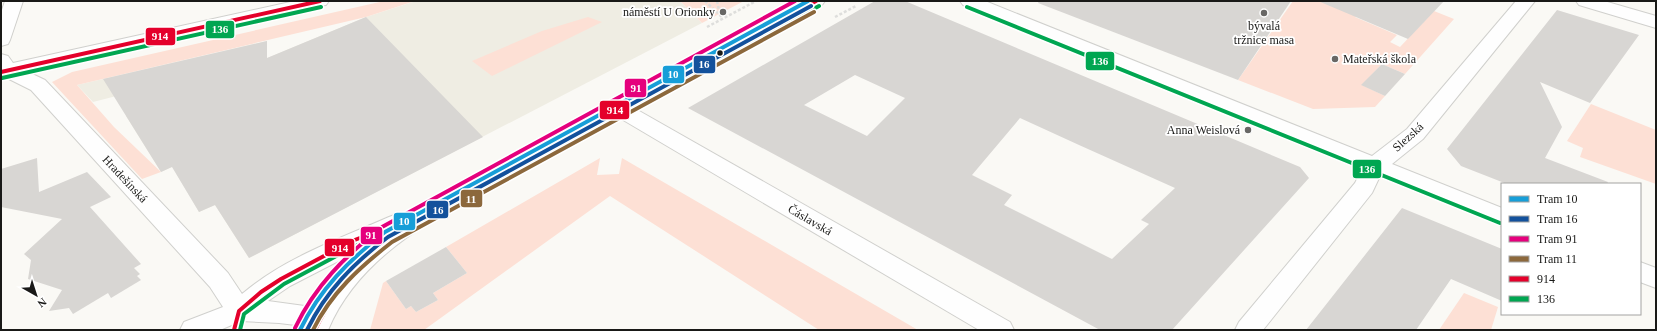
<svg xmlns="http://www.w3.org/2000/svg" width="1657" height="331" font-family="'Times New Roman',serif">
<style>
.built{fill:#efede3}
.green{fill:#fde0d5}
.building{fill:#d8d6d3;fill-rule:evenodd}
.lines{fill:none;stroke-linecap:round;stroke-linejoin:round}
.minor-casing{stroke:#d0d0cd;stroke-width:2}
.path{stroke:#dededc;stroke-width:2.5;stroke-dasharray:3 2;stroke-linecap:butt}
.minor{fill:#fefefe;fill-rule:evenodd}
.bus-1-casing{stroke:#fff;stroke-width:7}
.bus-2-casing{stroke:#fff;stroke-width:7}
.bus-1{stroke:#e4002b;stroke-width:4}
.bus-2{stroke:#00a651;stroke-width:4}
.tram-1-casing{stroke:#fff;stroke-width:7}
.tram-2-casing{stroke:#fff;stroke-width:7}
.tram-3-casing{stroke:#fff;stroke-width:7}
.tram-4-casing{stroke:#fff;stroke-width:7}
.tram-1{stroke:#179ed8;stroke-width:4}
.tram-2{stroke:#13519c;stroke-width:4}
.tram-3{stroke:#e5007d;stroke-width:4}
.tram-4{stroke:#8c683c;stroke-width:4}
.poi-dot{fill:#686765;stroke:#fff;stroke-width:1.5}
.bus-dot{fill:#191917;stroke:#fff;stroke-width:1.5}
.labels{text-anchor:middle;stroke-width:3.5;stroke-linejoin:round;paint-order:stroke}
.poi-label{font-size:12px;fill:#191917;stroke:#fff;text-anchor:end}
.street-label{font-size:12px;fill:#191917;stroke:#fff}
.line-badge{stroke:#fff;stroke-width:1.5}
.badge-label{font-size:11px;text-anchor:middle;font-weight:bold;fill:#fff}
</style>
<rect width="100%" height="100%" fill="#faf9f5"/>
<path class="built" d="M416 1H680L702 23 249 258 215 205 199 212 176 173 246 142 261 124 161 172 126 116 240 70 214 71 93 102 77 85 267 41 265 59 366 17Z"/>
<g class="green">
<path d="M384 1H415L366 17 77 85 114 127 161 172 142 179 52 82 72 72Z"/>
<path d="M680 1H744L702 23Z"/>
<path d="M1293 1H1371L1355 17 1397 35 1390 42 1400 47 1434 11 1454 19 1405 74 1382 64 1362 85 1385 96 1375 107 1313 109 1238 80Z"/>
<path d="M588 17 602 22 492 76 472 61 542 31Z"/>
<path d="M1591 104 1656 130V184L1580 157 1583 148 1567 141Z"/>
<path d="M600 158 597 175 619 174 622 158 918 330H819L610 196 424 330H370L383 283 386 281 406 309 411 306 416 312 438 300 433 293 467 273 446 247Z"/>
<path d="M1464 293 1498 307 1491 330H1439Z"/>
</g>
<g class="building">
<path d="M875 1H905L1300 167 1309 178 1172 330H1100L688 108ZM855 75 905 98 867 136 804 105ZM1020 118 1079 145 1175 188 1141 220 1149 224 1112 259 1004 205 1012 195 972 175Z"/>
<path d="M1039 1H1291L1238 80 1038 3Z"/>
<path d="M1318 1H1444L1408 39Z"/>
<path d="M1557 10 1639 35 1590 103 1540 82 1562 127 1545 158 1608 182 1607 184H1507L1461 166 1447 149Z"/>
<path d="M366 17 483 137 249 258 215 205 199 212 172 167 161 172 103 79 267 41V58Z"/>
<path d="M1382 64 1405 74 1385 96 1361 85Z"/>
<path d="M37 158 39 192 87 172 111 197 90 207 141 264 134 268 140 274 137 276 141 280 111 298 108 293 73 314 69 308 49 311 62 290 28 279 31 260 24 254 62 219 1 207V169Z"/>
<path d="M1402 208 1502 249V301L1451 279 1416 330H1306Z"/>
<path d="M446 247 467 273 433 293 438 300 416 312 411 306 406 309 386 281Z"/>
</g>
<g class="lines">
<g class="minor-casing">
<g id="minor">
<path d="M5 1H23L10 40 8 44 1 46V13Z"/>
<path d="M295 1H329L326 5 320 6 28 72 45 80 228 273 242 294C284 258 339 239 389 217L397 214 403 216 414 208 802 1H825L822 5 634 108 1010 322 1014 330H979L618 117C579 139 540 160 501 181 434 218 359 256 328 330H302L304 326 279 323 241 321 220 330H180L184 322 223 307 210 287 31 90 5 77 1 78V54L8 56 13 63ZM358 251C339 267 323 285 312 307L268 301 290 286Z"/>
<path d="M960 1H985L1372 156 1407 129 1516 1H1535L1423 139 1392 164 1502 208V226L1380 176 1372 193 1263 330H1235L1239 322 1355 183 1362 169 963 5Z"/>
<path d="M1576 1H1604L1656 16V28L1579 5Z"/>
<path d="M1640 262 1656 268V288L1640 282Z"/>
</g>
</g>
<g class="path">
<path d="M705 1 723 18"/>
<path d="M717 1 720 15"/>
<path d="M835 17 856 6"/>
<path d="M707 27 756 1"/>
</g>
<use href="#minor" class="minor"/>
<g class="bus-1-casing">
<g id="bus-1">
<path d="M1 72 320 1"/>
<path d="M234 330 239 311 261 292 281 279 352 241 422 214 816 1"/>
<path d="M315 330C332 294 356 266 386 241"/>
</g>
</g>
<g class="bus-2-casing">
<g id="bus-2">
<path d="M967 7 1500 223"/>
<path d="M2 78 321 7"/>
<path d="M240 330 244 314 284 284 355 246 425 219 819 6"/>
</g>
</g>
<use href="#bus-1" class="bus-1"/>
<use href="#bus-2" class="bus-2"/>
<g class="tram-1-casing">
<path id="tram-1" d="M300 330C320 289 349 260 385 232L808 1"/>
</g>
<g class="tram-2-casing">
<path id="tram-2" d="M307 330C326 291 354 263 388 237L811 6"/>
</g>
<g class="tram-3-casing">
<path id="tram-3" d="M295 328C315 286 345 256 382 227L795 1"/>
</g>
<g class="tram-4-casing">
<path id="tram-4" d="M313 330C331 293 360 267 392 242L814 12"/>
</g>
<use href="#tram-1" class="tram-1"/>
<use href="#tram-2" class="tram-2"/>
<use href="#tram-3" class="tram-3"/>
<use href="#tram-4" class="tram-4"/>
</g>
<g class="poi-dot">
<circle cx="723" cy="12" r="4"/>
<circle cx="1264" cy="13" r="4"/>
<circle cx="1335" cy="59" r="4"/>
<circle cx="1248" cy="130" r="4"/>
</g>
<circle class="bus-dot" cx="720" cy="53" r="3.5"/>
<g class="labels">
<g class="poi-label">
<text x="715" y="16">náměstí U Orionky</text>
<text x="1264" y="30" text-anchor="middle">bývalá<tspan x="1264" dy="14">tržnice masa</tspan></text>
<text x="1343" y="63" text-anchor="start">Mateřská škola</text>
<text x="1240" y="134">Anna Weislová</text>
</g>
<g class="street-label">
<text transform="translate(1408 137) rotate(-42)" y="4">Slezská</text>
<text transform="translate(125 179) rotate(47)" y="4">Hradešínská</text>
<text transform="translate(810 220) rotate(30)" y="4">Čáslavská</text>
</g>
</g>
<g class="line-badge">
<rect x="205" y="20" width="30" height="19" rx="4" fill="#00a651"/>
<rect x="145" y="27" width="31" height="19" rx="4" fill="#e4002b"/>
<rect x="1085" y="51" width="30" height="20" rx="4" fill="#00a651"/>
<rect x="693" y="55" width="23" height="19" rx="4" fill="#13519c"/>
<rect x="662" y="65" width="23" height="19" rx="4" fill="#179ed8"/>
<rect x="624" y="78" width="23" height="20" rx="4" fill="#e5007d"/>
<rect x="599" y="100" width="31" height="20" rx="4" fill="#e4002b"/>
<rect x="1352" y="159" width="30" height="20" rx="4" fill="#00a651"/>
<rect x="460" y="189" width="23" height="19" rx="4" fill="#8c683c"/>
<rect x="426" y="200" width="23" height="19" rx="4" fill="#13519c"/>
<rect x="393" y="212" width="23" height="19" rx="4" fill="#179ed8"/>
<rect x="360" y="226" width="23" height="19" rx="4" fill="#e5007d"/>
<rect x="324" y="238" width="31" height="19" rx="4" fill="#e4002b"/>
</g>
<g class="badge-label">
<text x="220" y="33">136</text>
<text x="160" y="40">914</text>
<text x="1100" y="65">136</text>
<text x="704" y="68">16</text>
<text x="673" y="78">10</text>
<text x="636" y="92">91</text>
<text x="615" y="114">914</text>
<text x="1367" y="173">136</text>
<text x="471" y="203">11</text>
<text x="438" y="214">16</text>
<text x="404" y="225">10</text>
<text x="371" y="239">91</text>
<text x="340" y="252">914</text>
</g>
<rect width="1657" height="331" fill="none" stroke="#191917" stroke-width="4"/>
<rect x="1501" y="183" width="140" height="132" fill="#ffffff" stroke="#a3a3a2"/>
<rect x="1509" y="196" width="20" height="6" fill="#179ed8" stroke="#a3a3a2"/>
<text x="1537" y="203" font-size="12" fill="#191917">Tram 10</text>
<rect x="1509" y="216" width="20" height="6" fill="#13519c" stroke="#a3a3a2"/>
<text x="1537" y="223" font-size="12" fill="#191917">Tram 16</text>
<rect x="1509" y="236" width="20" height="6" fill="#e5007d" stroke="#a3a3a2"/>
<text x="1537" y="243" font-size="12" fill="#191917">Tram 91</text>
<rect x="1509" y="256" width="20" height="6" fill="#8c683c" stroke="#a3a3a2"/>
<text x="1537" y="263" font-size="12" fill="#191917">Tram 11</text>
<rect x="1509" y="276" width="20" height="6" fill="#e4002b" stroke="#a3a3a2"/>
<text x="1537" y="283" font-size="12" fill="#191917">914</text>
<rect x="1509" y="296" width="20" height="6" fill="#00a651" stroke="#a3a3a2"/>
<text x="1537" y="303" font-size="12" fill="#191917">136</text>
<g transform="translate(36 295) rotate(141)" stroke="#ffffff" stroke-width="3" paint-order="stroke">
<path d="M0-3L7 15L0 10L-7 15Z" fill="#191917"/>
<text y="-6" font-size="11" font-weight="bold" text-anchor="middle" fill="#191917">N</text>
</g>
</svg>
